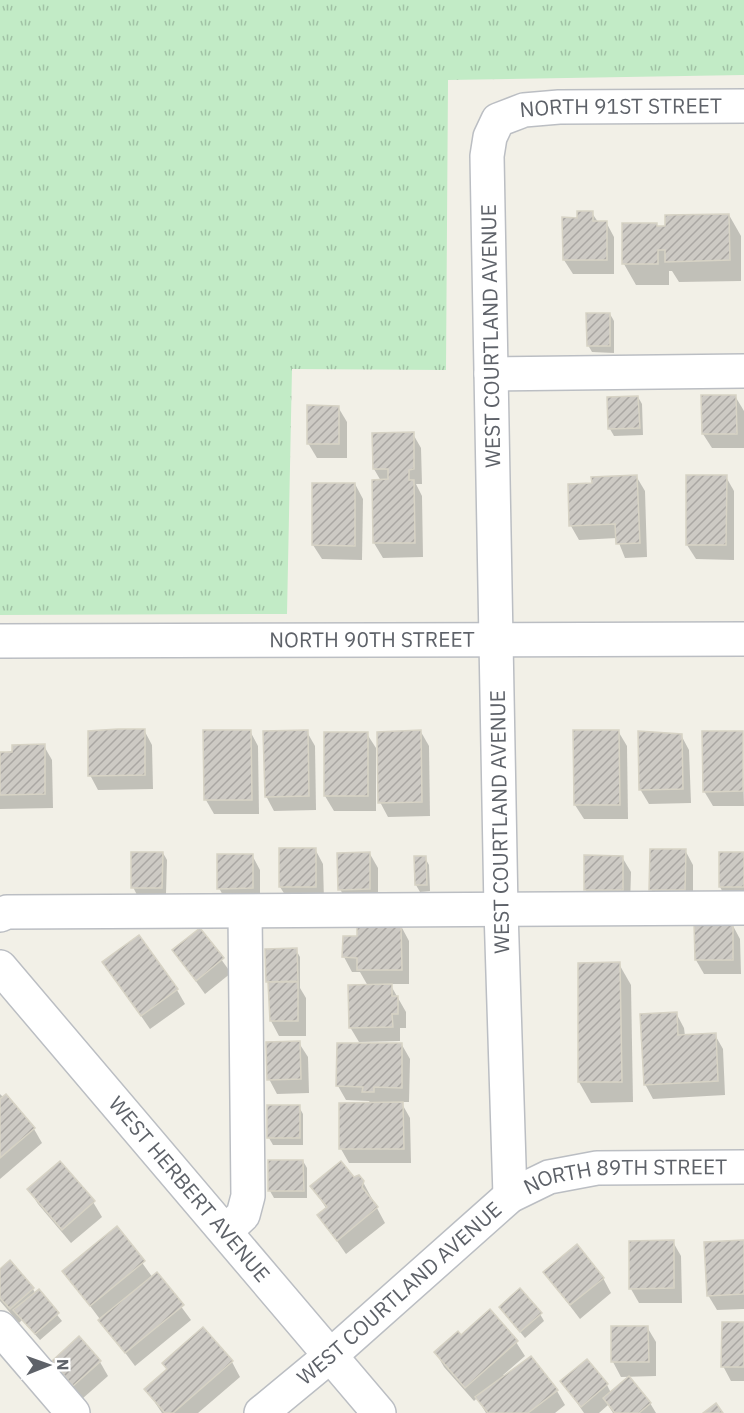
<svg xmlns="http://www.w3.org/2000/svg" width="744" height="1413" font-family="'IBM Plex Sans',sans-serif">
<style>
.grass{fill:url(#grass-tufts)}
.shadow{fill:#0003}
.building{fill:url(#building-hatch);stroke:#d7d3c5;stroke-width:1.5}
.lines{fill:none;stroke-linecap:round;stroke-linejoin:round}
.minor-casing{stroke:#bbbec3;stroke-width:36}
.minor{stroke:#fff;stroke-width:33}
.labels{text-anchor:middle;stroke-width:4.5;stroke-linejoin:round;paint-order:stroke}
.street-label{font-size:21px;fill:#5e6269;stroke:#fff}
</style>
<defs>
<pattern id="grass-tufts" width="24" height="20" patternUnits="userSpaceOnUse" patternTransform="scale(1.5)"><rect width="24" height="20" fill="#c2ebc6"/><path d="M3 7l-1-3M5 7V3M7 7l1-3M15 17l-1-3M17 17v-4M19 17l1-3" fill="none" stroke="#a1c2a5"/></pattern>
<pattern id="building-hatch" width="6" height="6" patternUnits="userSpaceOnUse" patternTransform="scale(1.5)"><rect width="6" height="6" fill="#cdcac4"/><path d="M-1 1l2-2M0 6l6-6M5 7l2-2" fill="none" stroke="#aaa7a3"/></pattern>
</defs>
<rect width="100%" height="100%" fill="#f2f0e7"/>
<path class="grass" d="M0 0H744V75L448 80 446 370 292 369 287 614 0 615Z"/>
<g class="shadow">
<path d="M592 213 598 222H606L614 237V274H573L564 260 578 219Z"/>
<path d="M729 215 741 236V281L679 282 672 271H669V285H636L624 264 656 224 658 228Z"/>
<path d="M610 314 614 321V353L592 352 588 345Z"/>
<path d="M735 396 744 411V448H712L703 434Z"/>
<path d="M638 397 642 404 643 435 614 436 610 429 609 398Z"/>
<path d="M338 407 347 422V458H317L308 443Z"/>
<path d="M413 434 421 448 422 484H416L422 496 423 557 383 558 374 543 381 481 374 469Z"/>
<path d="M636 476 645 491 647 557 625 558 617 538 579 540 571 526 593 485Z"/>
<path d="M726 477 734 491V560L696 559 687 545Z"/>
<path d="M355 484 363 499 362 560 322 559 313 545Z"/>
<path d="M144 730 152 745 153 789 98 790 90 775Z"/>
<path d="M250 731 258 746 259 814H214L206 800Z"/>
<path d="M618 731 627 746 628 819H584L575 805Z"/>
<path d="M307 732 315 746 316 810 274 811 266 796Z"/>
<path d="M421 732 429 746 430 816 388 817 380 802Z"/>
<path d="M639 732 681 735 689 750 691 803 649 804 640 789Z"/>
<path d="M742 732 744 806H713L704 791Z"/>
<path d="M325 734H367L376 748V811H334L325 796Z"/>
<path d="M44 746 52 760 53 808 0 809V753Z"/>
<path d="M315 849 323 864 324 901H289L280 887Z"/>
<path d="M685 850 693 865V904H659L651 889Z"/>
<path d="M163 853 167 860 166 894 137 895 133 887Z"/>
<path d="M370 854 378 868V903L348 904 340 889Z"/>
<path d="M744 854V894H724L720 887Z"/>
<path d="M252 855 260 870V903H227L219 888Z"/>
<path d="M622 857 631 872 630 904H594L585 889Z"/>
<path d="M425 858 429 865 430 891 420 892 416 885Z"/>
<path d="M732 924 740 939 741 974H704L696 960Z"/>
<path d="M401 926 409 941V984H390L406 1012V1028H400V1041L359 1042 350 1027 368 986 360 972H352L344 957 359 938Z"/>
<path d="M200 930 231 973 205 994 174 951Z"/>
<path d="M296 950 300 957V988L306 998V1036H279L271 1021 268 981Z"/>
<path d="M104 962 177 990 185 1004 150 1029Z"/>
<path d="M619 964 631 985 633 1102 591 1103 579 1082Z"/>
<path d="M676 1013 684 1028 685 1036 715 1035 723 1049 725 1095 653 1099 645 1084Z"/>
<path d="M299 1043 308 1057 309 1093 277 1094 269 1079Z"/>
<path d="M402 1045 410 1059 409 1102H401L410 1118 411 1163H349L341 1149 371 1104 369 1101 346 1100 338 1086Z"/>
<path d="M0 1094 34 1129 42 1143 0 1179Z"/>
<path d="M299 1107 303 1114V1145H273L269 1138Z"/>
<path d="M303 1161 307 1168V1198H274L270 1191 269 1162Z"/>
<path d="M353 1178 363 1182 385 1223 346 1254 319 1215 326 1208 312 1186Z"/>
<path d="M29 1189 93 1202 102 1217 71 1243 38 1204Z"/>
<path d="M117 1228 153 1278 157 1274 191 1320 135 1366 64 1271Z"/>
<path d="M744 1241V1309L717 1310 708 1295Z"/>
<path d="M673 1242 681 1256 682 1303H639L631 1289Z"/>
<path d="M0 1271 33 1289 35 1293 38 1291 62 1321 40 1340 22 1320 19 1323 0 1301Z"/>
<path d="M544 1272 603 1278 611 1293 580 1319Z"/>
<path d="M500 1307 540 1314 544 1321 525 1338Z"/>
<path d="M744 1324V1381H731L723 1366Z"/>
<path d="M647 1327 656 1342V1376L621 1377 613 1362Z"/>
<path d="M202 1329 232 1362 240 1377 198 1413H162L146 1389 168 1370Z"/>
<path d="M79 1338 100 1362 108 1376 82 1399 54 1361Z"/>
<path d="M516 1342 525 1356 503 1375 557 1391 565 1405 555 1413H486L477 1398 474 1401 444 1367 436 1353Z"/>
<path d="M562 1381 607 1385 611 1393 650 1403 656 1413H613L608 1405 599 1413H584Z"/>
</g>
<g class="building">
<path d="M577 211H593V221H607V260H563L562 217 577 218Z"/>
<path d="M729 214 730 260 665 262V250H658V264H622V223H657V226H665V215Z"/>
<path d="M586 313H610V346H587Z"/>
<path d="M701 395H736L737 434H702Z"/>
<path d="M638 396 640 428 608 429 607 397Z"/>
<path d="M307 405 339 406V444H307Z"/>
<path d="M414 432V469L409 470V480H414L415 543H373L372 480 388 479V469H373L372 433Z"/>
<path d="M637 475 640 543 616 544 615 524 569 526 568 484 592 483 591 477Z"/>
<path d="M686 475H727L726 545H686Z"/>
<path d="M312 483H355V546L312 545Z"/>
<path d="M118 729H145V775L88 776V731Z"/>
<path d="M203 730H251L252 800H204Z"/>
<path d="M308 730 309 796 265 797 263 731Z"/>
<path d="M421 730 422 802 378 803 377 732Z"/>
<path d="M573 730H619L620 805H574Z"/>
<path d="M638 731 682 734 683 789 639 790Z"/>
<path d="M702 731H743V791L703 792Z"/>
<rect x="324" y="732" width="44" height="64"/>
<path d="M45 744V794L0 795V752H12V745Z"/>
<rect x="279" y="848" width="37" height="39"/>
<path d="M650 849H686L685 890H649Z"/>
<path d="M131 852H163L162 888H131Z"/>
<path d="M370 852V889L338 890 337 853Z"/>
<rect x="719" y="852" width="25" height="35"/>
<path d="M217 854H253V888L217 889Z"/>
<path d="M584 855 623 856V890H584Z"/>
<path d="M414 856H426L427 885H415Z"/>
<path d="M694 923H733V960H695Z"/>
<path d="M357 925H401L402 970H357V958L342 957 343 936H357Z"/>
<path d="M200 928 224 958 196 981 172 950Z"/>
<path d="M139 935 178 989 141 1016 102 962Z"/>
<path d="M297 948 298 981 266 982 265 949Z"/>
<path d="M620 962 622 1082H578V963Z"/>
<path d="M268 982H298V1021H270Z"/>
<path d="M392 984V996H398V1014H392L393 1027 349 1028 348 985Z"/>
<path d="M677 1012 678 1035 716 1033 718 1081 644 1085 640 1014Z"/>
<path d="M300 1041 301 1079 267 1080 266 1042Z"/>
<path d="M337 1043H402V1088L374 1087V1092H362L363 1087 336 1086Z"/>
<path d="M6 1094 35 1128 0 1158V1099Z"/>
<path d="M403 1102 404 1149H339V1103Z"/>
<rect x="267" y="1105" width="33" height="33"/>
<path d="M268 1160H303L304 1191H268Z"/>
<path d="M60 1161 95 1201 62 1230 27 1189Z"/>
<path d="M341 1161 354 1177 359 1175 364 1181 362 1187 378 1207 337 1241 317 1215 327 1207 310 1186Z"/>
<path d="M117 1226 145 1261 90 1306 62 1271Z"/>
<path d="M674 1240V1288L629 1289V1241Z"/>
<path d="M744 1240V1294L707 1296 704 1242Z"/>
<path d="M577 1244 604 1278 570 1305 543 1272Z"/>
<path d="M10 1260 34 1288 10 1309 0 1298V1269Z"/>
<path d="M157 1272 184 1305 125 1353 98 1320Z"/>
<path d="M520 1288 542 1313 520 1332 499 1307Z"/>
<path d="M39 1289 59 1313 35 1334 13 1310Z"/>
<path d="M490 1309 518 1341 465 1388 434 1352 458 1331 461 1335Z"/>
<path d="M722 1322H744V1367H721Z"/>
<path d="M611 1326H648L649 1362H611Z"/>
<path d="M203 1327 233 1361 173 1413H165L144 1389 167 1369 162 1363Z"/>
<path d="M79 1336 101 1361 73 1386 52 1361Z"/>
<path d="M531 1356 558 1390 528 1413H488L475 1397Z"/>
<path d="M587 1359 608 1384 581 1407 560 1381Z"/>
<path d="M629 1376 651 1403 639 1413H615L603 1398Z"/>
<path d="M716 1403 723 1413H703Z"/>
</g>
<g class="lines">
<g class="minor-casing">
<g id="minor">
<path d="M491 374 744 371"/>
<path id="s1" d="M0 641 744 639"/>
<path d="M0 915 7 912 744 908"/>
<path id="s2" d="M0 967 379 1413"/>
<path id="s3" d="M510 1196 501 910 487 156 490 137 498 120 524 110 559 107 744 106"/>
<path d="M226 1231 243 1215 248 1196 245 912"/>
<path d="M0 1328 73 1413"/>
<path id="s4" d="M261 1413 330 1356 510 1196 549 1177 597 1168 744 1167"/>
</g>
</g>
<use href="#minor" class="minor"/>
</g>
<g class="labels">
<g class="street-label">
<text dy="7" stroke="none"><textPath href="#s3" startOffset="1203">NORTH 91ST STREET</textPath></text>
<text transform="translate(491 336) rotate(-91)" y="7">WEST COURTLAND AVENUE</text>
<text dy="7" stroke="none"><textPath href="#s1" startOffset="372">NORTH 90TH STREET</textPath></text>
<text transform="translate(500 822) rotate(-91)" y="7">WEST COURTLAND AVENUE</text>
<text dy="7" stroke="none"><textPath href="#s4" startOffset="450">NORTH 89TH STREET</textPath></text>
<text dy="7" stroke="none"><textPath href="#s2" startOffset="292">WEST HERBERT AVENUE</textPath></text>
<text dy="7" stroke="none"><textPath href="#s4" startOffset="183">WEST COURTLAND AVENUE</textPath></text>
</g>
</g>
<g transform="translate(48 1365) rotate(89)" stroke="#ffffff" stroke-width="4.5" paint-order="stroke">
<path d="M0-4.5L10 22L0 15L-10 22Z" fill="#5e6269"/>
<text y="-9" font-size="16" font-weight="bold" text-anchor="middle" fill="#5e6269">N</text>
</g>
</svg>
